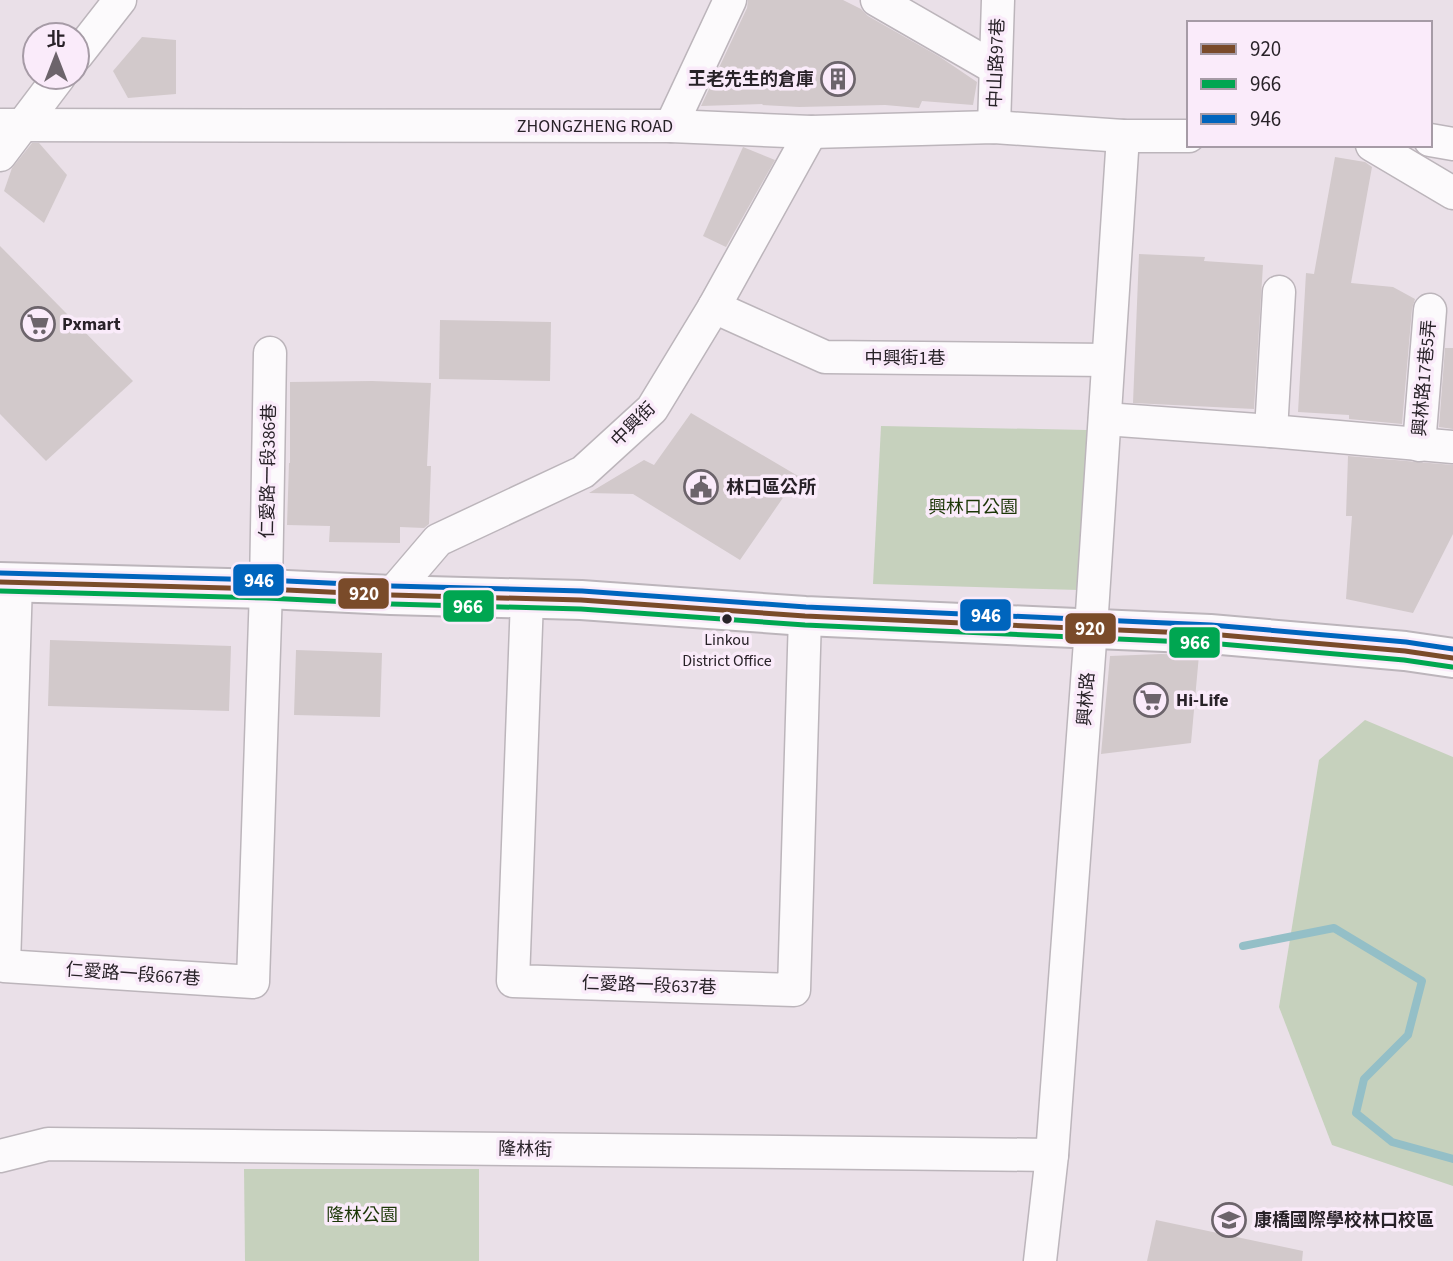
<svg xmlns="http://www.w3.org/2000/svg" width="1453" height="1261" font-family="'Source Sans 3','Noto Sans TC',sans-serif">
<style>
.green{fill:#c6d1bd}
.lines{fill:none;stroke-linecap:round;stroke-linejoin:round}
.stream{stroke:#94bfc7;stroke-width:8}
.building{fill:#d2c9cb}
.street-casing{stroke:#bcb5bb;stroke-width:35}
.secondary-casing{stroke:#bcb5bb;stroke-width:42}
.street{stroke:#fcfafc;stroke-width:32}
.secondary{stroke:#fcfafc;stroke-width:38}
.bus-1-casing{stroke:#faebfa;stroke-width:10}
.bus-2-casing{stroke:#faebfa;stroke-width:10}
.bus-3-casing{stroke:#faebfa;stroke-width:10}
.bus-1{stroke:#7a4b2a;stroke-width:5}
.bus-2{stroke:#00a651;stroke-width:5}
.bus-3{stroke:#0065bd;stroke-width:5}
.bus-dot{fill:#282228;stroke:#faebfa;stroke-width:2.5}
.labels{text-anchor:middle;stroke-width:7;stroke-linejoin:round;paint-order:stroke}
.bus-label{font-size:16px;fill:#282228;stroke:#faebfa}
.street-label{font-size:18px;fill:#282228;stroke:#faebfa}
.poi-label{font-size:18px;font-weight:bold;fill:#282228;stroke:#faebfa;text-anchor:start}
.park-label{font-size:18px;fill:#1c3707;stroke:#faebfa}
.line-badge{stroke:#faebfa;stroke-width:2.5}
.badge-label{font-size:19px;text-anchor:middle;font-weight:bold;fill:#fff}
</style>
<rect width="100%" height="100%" fill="#eae0e8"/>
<g class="green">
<path d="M881 426 1087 430 1079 590 873 584Z"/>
<path d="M1365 720 1453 757V1186L1332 1145 1279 1007 1319 760Z"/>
<path d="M244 1169H479V1261H245Z"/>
</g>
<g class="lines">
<path class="stream" d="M1243 946 1334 928 1422 981 1408 1035 1364 1079 1356 1113 1392 1142 1453 1159"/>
</g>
<g class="building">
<path d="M748 0H843L861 9 868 16 940 57 977 82 973 105 922 101 919 108 885 105 799 107 762 105 763 104 701 106 747 8Z"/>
<path d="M142 37 176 40V94L128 98 113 71Z"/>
<path d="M32 143H39L67 175 44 223 4 191 12 168Z"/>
<path d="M743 147 775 160 726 247 703 236Z"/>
<path d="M1335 157 1365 162 1372 167 1351 283 1393 287 1415 299 1412 309 1402 424 1349 419V415L1298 412 1306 273 1314 274Z"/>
<path d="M0 246 133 381 46 461 0 414Z"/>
<path d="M1139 254 1205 257 1204 261 1263 265 1254 409 1133 403Z"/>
<path d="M440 320 551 322 550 381 439 379Z"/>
<path d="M1445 348H1453V429L1439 427Z"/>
<path d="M372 381 431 383 427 466H431L429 524 424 528 400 527V543L329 542 330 526 287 525 289 463H290V382Z"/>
<path d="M691 413 798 476 740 560 633 494 589 493 644 460 654 465Z"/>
<path d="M1348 456 1453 465V534L1413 613 1346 599 1352 516H1346Z"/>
<path d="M50 640 231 646 229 711 48 706Z"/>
<path d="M296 650 382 653 380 717 294 715Z"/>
<path d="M1161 654 1199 655 1191 743 1101 754 1110 656Z"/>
<path d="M1156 1220 1303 1251 1302 1261H1147Z"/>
</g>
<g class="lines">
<g class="street-casing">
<g id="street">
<path d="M877 0 995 68"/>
<path d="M77 55 120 0"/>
<path d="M0 125 671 126 811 132 994 127 1123 136H1189"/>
<path d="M671 126 730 0"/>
<path d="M994 127 998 0"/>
<path d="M1430 140 1453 144"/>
<path d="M1372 145 1453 193"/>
<path d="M0 155 59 77"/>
<path d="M714 307 825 357 1107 360"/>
<path d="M1105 419 1271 431 1453 447"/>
<path d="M1271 431 1279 292"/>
<path d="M1419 445 1430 310"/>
<path d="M16 582 4 966 253 982 266 589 270 353"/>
<path d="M391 595 438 540 583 472 652 409 714 307 811 132"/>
<path d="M527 599 513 981 794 990 805 616"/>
<path d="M0 1156 48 1144 1052 1155"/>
<path d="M1040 1261 1052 1155 1091 628 1123 136"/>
</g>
</g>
<g class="secondary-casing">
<path id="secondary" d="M0 582 266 589 391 595 581 600 805 616 1210 634 1405 651 1453 658"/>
</g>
<use href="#street" class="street"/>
<use href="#secondary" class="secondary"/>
<g class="bus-1-casing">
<path id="bus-1" d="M0 582 266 589 391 595 581 600 805 616 1210 634 1405 651 1453 658"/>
</g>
<g class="bus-2-casing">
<path id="bus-2" d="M0 591 266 598 391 604 581 609 805 625 1209 643 1404 660 1452 667"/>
</g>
<g class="bus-3-casing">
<path id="bus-3" d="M0 573 266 580 391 586 582 591 806 607 1211 625 1406 642 1453 649"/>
</g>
<use href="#bus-1" class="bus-1"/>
<use href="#bus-2" class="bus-2"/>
<use href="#bus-3" class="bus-3"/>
</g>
<defs>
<g id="building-ring" transform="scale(1.75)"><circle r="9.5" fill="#faebfa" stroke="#6c646b" stroke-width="1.5"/><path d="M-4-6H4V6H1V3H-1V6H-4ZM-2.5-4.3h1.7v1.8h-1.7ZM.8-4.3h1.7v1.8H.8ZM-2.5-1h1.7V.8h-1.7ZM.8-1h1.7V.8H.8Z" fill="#6c646b"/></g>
<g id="supermarket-ring" transform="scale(1.75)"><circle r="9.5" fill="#faebfa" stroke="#6c646b" stroke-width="1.5"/><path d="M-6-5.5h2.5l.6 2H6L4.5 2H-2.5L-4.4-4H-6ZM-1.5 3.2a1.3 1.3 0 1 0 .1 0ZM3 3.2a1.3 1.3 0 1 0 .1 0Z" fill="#6c646b"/></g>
<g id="civic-ring" transform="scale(1.75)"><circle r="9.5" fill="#faebfa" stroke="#6c646b" stroke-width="1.5"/><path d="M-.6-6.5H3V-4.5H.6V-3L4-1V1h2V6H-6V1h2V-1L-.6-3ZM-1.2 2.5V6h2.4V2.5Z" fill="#6c646b"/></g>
<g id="school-ring" transform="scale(1.75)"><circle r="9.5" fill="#faebfa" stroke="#6c646b" stroke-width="1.5"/><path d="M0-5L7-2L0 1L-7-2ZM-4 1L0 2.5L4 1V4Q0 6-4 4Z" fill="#6c646b"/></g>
</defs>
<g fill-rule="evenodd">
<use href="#building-ring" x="838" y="79"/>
<use href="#supermarket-ring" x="38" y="324"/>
<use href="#civic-ring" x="701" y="487"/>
<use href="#supermarket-ring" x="1151" y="700"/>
<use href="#school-ring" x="1229" y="1220"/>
</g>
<circle class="bus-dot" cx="727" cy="619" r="6"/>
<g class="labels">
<g class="bus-label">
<text x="727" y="645">Linkou<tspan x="727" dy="21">District Office</tspan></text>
</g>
<g class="street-label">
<text transform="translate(996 63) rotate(-88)" y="6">中山路97巷</text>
<text x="595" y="132">ZHONGZHENG ROAD</text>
<text x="905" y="364">中興街1巷</text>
<text transform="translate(1424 378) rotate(-85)" y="6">興林路17巷5弄</text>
<text transform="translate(633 424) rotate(-45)" y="6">中興街</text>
<text transform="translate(268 471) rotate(-89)" y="6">仁愛路一段386巷</text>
<text transform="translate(1086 699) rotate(-86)" y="6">興林路</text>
<text transform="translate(133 974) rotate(4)" y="6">仁愛路一段667巷</text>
<text transform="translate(649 985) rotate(2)" y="6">仁愛路一段637巷</text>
<text transform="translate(525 1149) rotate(1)" y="6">隆林街</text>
</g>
<g class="poi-label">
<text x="814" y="85" text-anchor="end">王老先生的倉庫</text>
<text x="62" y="330">Pxmart</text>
<text x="726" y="493">林口區公所</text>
<text x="1176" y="706">Hi-Life</text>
<text x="1254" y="1226">康橋國際學校林口校區</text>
</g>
<g class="park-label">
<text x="973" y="513">興林口公園</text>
<text x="362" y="1221">隆林公園</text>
</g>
</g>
<g class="line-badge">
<rect x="232" y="563" width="53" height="34" rx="7" fill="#0065bd"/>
<rect x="337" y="577" width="53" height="33" rx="7" fill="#7a4b2a"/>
<rect x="442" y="589" width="53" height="34" rx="7" fill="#00a651"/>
<rect x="959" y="598" width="53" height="34" rx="7" fill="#0065bd"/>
<rect x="1064" y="612" width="53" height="33" rx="7" fill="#7a4b2a"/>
<rect x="1168" y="626" width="53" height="33" rx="7" fill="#00a651"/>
</g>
<g class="badge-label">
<text x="259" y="587">946</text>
<text x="364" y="600">920</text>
<text x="468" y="613">966</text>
<text x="986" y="622">946</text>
<text x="1090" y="635">920</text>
<text x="1195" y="649">966</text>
</g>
<rect x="1187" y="21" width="245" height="126" fill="#faebfa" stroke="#a69ba6" stroke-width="2"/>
<rect x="1201" y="44" width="35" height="10" fill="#7a4b2a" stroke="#a69ba6" stroke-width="2"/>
<text x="1250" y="56" font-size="21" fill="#282228">920</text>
<rect x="1201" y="79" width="35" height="10" fill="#00a651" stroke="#a69ba6" stroke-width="2"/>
<text x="1250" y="91" font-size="21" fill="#282228">966</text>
<rect x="1201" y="114" width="35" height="10" fill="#0065bd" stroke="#a69ba6" stroke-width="2"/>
<text x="1250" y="126" font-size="21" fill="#282228">946</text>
<g transform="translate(56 56)"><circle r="33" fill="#faebfa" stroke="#a69ba6" stroke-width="2"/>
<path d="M0-5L12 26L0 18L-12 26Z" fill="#6c646b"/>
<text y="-10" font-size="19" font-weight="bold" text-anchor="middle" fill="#282228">北</text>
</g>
</svg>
